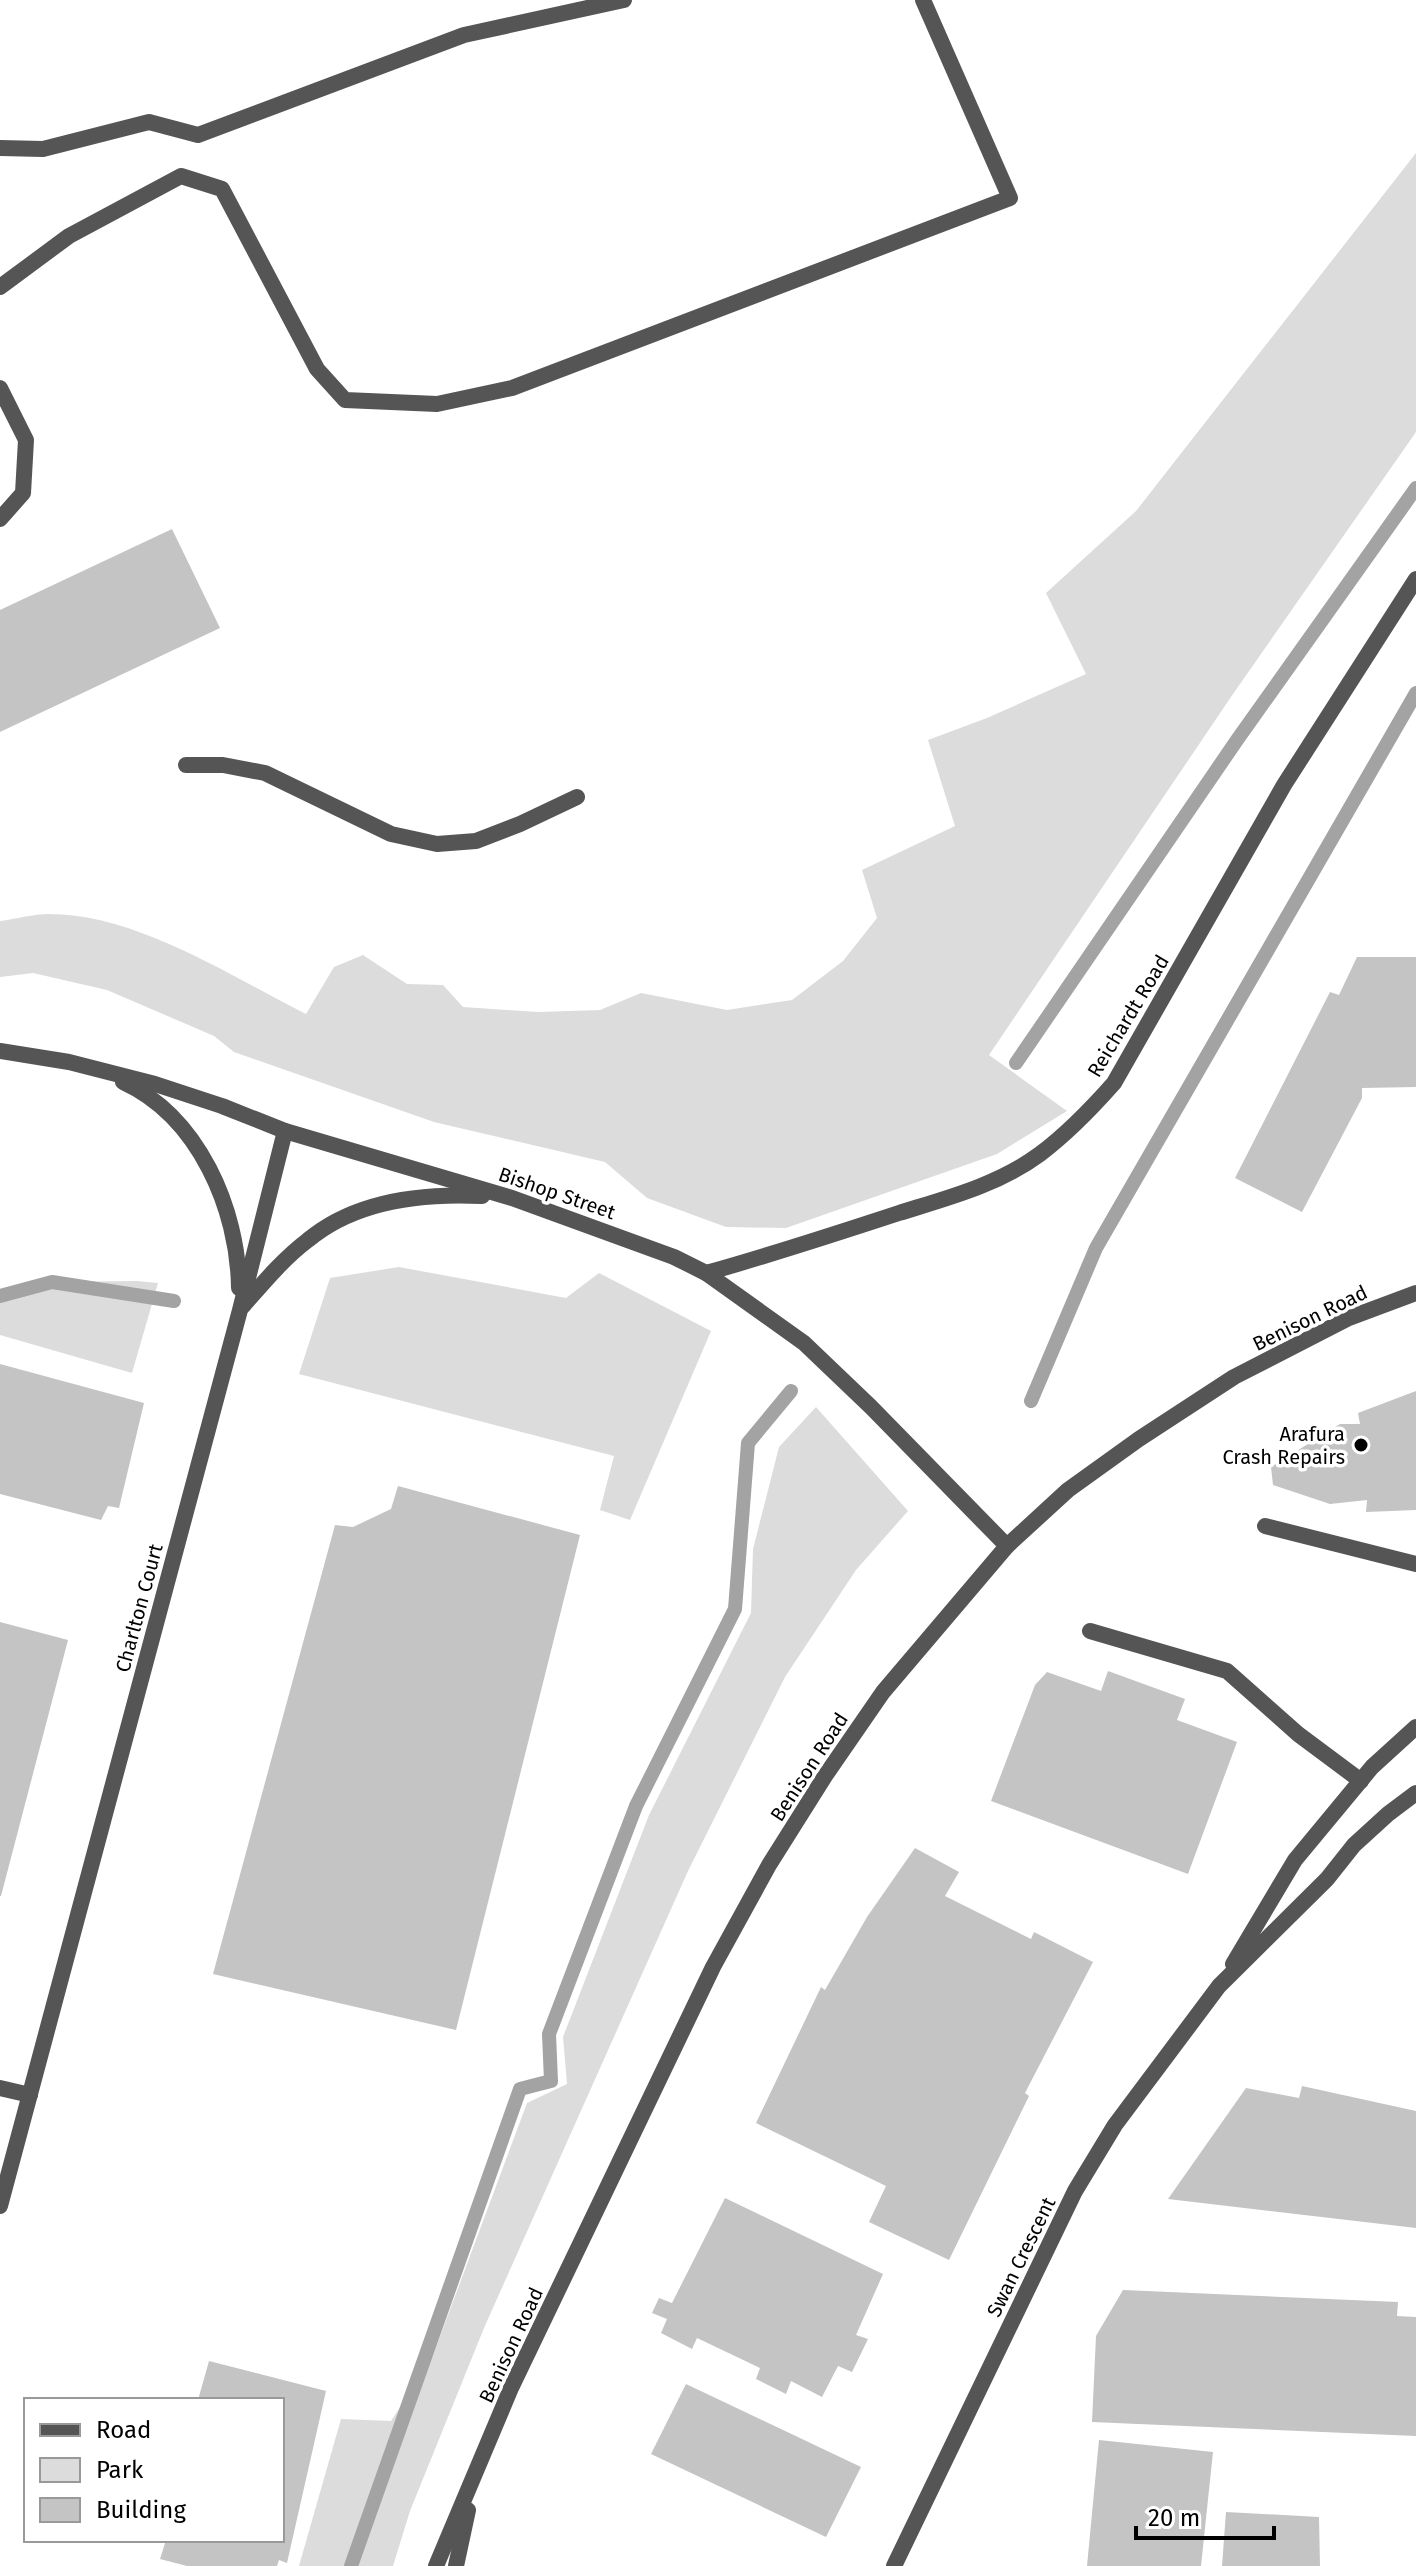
<svg xmlns="http://www.w3.org/2000/svg" width="1416" height="2566" font-family="'Fira Sans',sans-serif">
<style>
.green{fill:#dcdcdc}
.lines{fill:none;stroke-linecap:round;stroke-linejoin:round}
.stream{stroke:#a3a3a3;stroke-width:14}
.building{fill:#c4c4c4}
.service{stroke:#555;stroke-width:16}
.minor{stroke:#555;stroke-width:16}
.poi-dot{fill:#000;stroke:#fff;stroke-width:3}
.labels{text-anchor:middle;stroke-width:7;stroke-linejoin:round;paint-order:stroke}
.street-label{font-size:20px;fill:#000;stroke:#fff}
.poi-label{font-size:20px;fill:#000;stroke:#fff;text-anchor:end}
</style>
<rect width="100%" height="100%" fill="#fff"/>
<g class="green">
<path d="M1416 153V432L1233 694 989 1055 1067 1111 997 1154 786 1228 726 1227 647 1198 605 1162 434 1122 234 1052 214 1036 107 990 33 973 0 977V921C16 919 33 914 49 914 137 914 230 976 306 1014L334 967 363 955 407 984 443 985 463 1007 538 1012 600 1010 641 993 727 1010 792 1000 843 961 877 918 862 870 955 826 928 740 987 718 1086 674 1046 593 1136 511Z"/>
<path d="M399 1267 566 1298 599 1273 711 1331 630 1520 600 1510 614 1456 299 1374 330 1278Z"/>
<path d="M137 1281 158 1283 132 1373 0 1335V1296L52 1282Z"/>
<path d="M816 1407 908 1511 856 1570 785 1677 688 1871 484 2328 410 2511 393 2566H299L341 2419 391 2421 432 2358 527 2103 567 2084 563 2037 649 1815 751 1613 753 1549 779 1447Z"/>
</g>
<g class="lines">
<g class="stream">
<path d="M1016 1063 1237 740 1416 488"/>
<path d="M0 1296 52 1282 174 1301"/>
<path d="M1031 1401 1096 1248 1416 693"/>
<path d="M351 2566 520 2089 551 2081 549 2034 636 1806 735 1609 748 1443 791 1391"/>
</g>
</g>
<g class="building">
<path d="M172 529 220 628 0 732V610Z"/>
<path d="M1357 957H1416V1087L1362 1088V1098L1302 1212 1235 1178 1330 992 1339 995Z"/>
<path d="M0 1364 144 1403 119 1508 108 1506 101 1520 0 1494Z"/>
<path d="M1416 1391V1510L1366 1512 1367 1500 1330 1504 1273 1485 1271 1467 1340 1424H1360L1358 1413Z"/>
<path d="M398 1486 580 1535 456 2030 213 1974 335 1525 353 1527 391 1509Z"/>
<path d="M0 1622 68 1640 1 1896H0Z"/>
<path d="M1108 1671 1185 1699 1177 1720 1237 1742 1188 1874 991 1801 1035 1685 1047 1672 1101 1691Z"/>
<path d="M915 1848 959 1872 945 1896 1031 1939 1034 1932 1093 1962 1025 2093 1029 2096 949 2260 869 2222 886 2186 756 2123 821 1987 825 1990 867 1917Z"/>
<path d="M1302 2086 1416 2111V2228L1168 2199 1246 2088 1299 2098Z"/>
<path d="M725 2198 883 2274 856 2335 868 2339 852 2372 838 2366 822 2397 791 2381 786 2394 756 2379 760 2368 697 2338 692 2349 661 2333 667 2319 652 2313 659 2298 672 2303Z"/>
<path d="M1123 2290 1398 2302 1397 2316 1416 2317V2436L1092 2422 1096 2336Z"/>
<path d="M209 2361 326 2391 287 2563 279 2560 277 2566H187L160 2559 166 2540H282V2400H198Z"/>
<path d="M686 2384 861 2467 826 2537 651 2454Z"/>
<path d="M1099 2440 1213 2452 1201 2566H1087Z"/>
<path d="M1226 2512 1319 2517 1320 2566H1222Z"/>
</g>
<g class="lines">
<g class="service">
<path d="M0 148 43 149 149 122 198 135 464 35 624 0"/>
<path d="M0 287 69 236 181 176 222 189 317 369 345 400 437 404 512 388 1010 198 923 0"/>
<path d="M0 388 26 440 23 493 0 519"/>
<path d="M186 765H223L265 773 391 834 437 844 476 841 520 824 577 797"/>
<path d="M1265 1526 1416 1564"/>
<path d="M1090 1631 1227 1671 1298 1734 1361 1781"/>
</g>
<g class="minor">
<path d="M0 1051 69 1062 155 1084 222 1106 285 1131 512 1198 674 1257 706 1273 804 1343 871 1407 1007 1546"/>
<path d="M123 1082C199 1117 238 1209 239 1288"/>
<path d="M706 1273C771 1255 835 1234 899 1213 947 1198 998 1185 1040 1154 1068 1133 1091 1109 1114 1083L1284 785 1416 579"/>
<path d="M243 1306C264 1282 283 1259 308 1240 356 1200 422 1193 482 1196"/>
<path d="M1233 1964 1295 1860 1372 1767 1416 1727"/>
<path d="M0 2088 30 2095"/>
<path d="M0 2206 240 1310 285 1131"/>
<path d="M436 2566 511 2388 713 1967 769 1865 825 1776 883 1692 1007 1546 1068 1490 1139 1439 1234 1377 1349 1318 1416 1293"/>
<path d="M456 2566 468 2510"/>
<path d="M894 2566 1075 2191 1115 2125 1219 1986 1327 1879 1354 1845 1388 1814 1416 1793"/>
</g>
</g>
<circle class="poi-dot" cx="1361" cy="1445" r="8"/>
<g class="labels">
<g class="street-label">
<text transform="translate(1128 1016) rotate(-59)" y="7">Reichardt Road</text>
<text transform="translate(557 1193) rotate(19)" y="7">Bishop Street</text>
<text transform="translate(1310 1318) rotate(-26)" y="7">Benison Road</text>
<text transform="translate(139 1608) rotate(-75)" y="7">Charlton Court</text>
<text transform="translate(809 1767) rotate(-57)" y="7">Benison Road</text>
<text transform="translate(1021 2257) rotate(-64)" y="7">Swan Crescent</text>
<text transform="translate(511 2345) rotate(-65)" y="7">Benison Road</text>
</g>
<g class="poi-label">
<text x="1345" y="1441">Arafura<tspan x="1345" dy="23">Crash Repairs</tspan></text>
</g>
</g>
<rect x="24" y="2398" width="260" height="144" fill="#ffffff" stroke="#999999" stroke-width="2"/>
<rect x="40" y="2424" width="40" height="12" fill="#555555" stroke="#999999" stroke-width="2"/>
<text x="96" y="2438" font-size="24" fill="#000000">Road</text>
<rect x="40" y="2458" width="40" height="24" fill="#dcdcdc" stroke="#999999" stroke-width="2"/>
<text x="96" y="2478" font-size="24" fill="#000000">Park</text>
<rect x="40" y="2498" width="40" height="24" fill="#c4c4c4" stroke="#999999" stroke-width="2"/>
<text x="96" y="2518" font-size="24" fill="#000000">Building</text>
<path d="M1136 2526v12h138v-12" fill="none" stroke="#000000" stroke-width="4"/>
<text x="1148" y="2526" font-size="24" fill="#000000" stroke="#ffffff" stroke-width="6" paint-order="stroke">20 m</text>
</svg>
